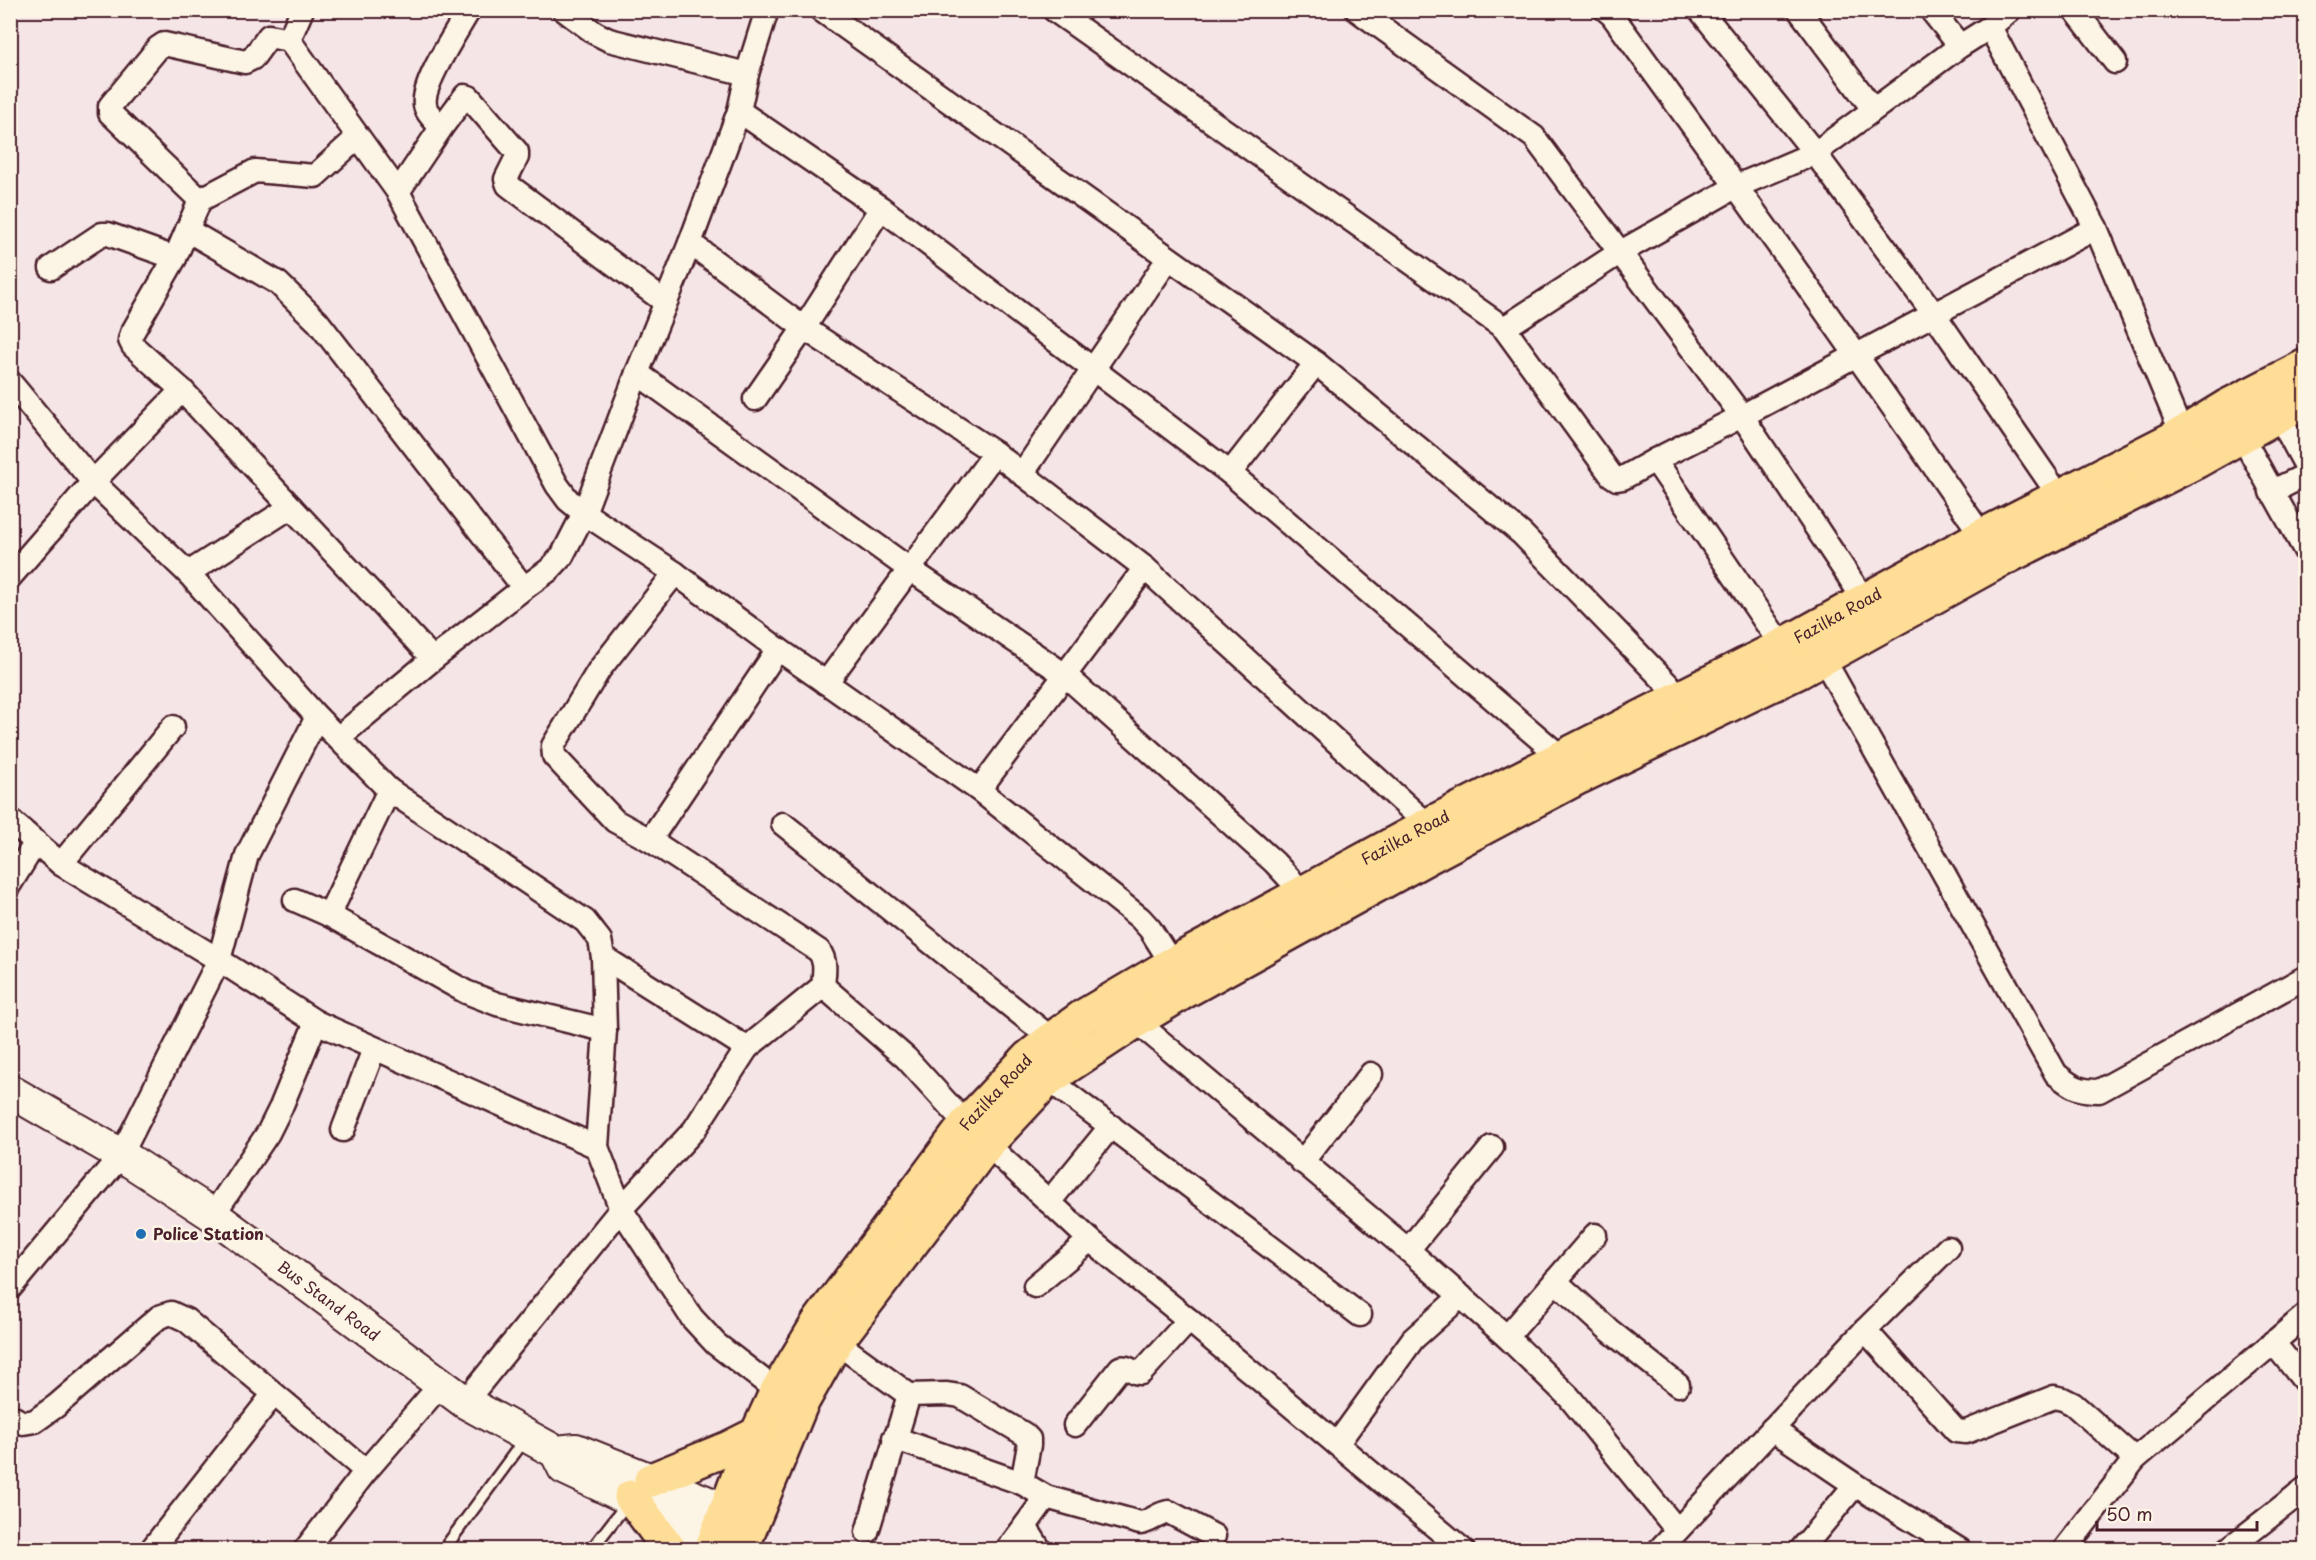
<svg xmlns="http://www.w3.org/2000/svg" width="2316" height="1560" font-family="'Playpen Sans',sans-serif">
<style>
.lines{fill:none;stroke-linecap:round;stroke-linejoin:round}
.service-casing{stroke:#4a1f2b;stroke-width:15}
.minor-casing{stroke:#4a1f2b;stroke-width:27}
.secondary-casing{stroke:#4a1f2b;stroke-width:36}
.trunk-casing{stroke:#4a1f2b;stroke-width:38}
.service{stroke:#fcf5e5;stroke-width:10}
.minor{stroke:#fcf5e5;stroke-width:22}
.secondary{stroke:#fcf5e5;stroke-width:32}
.trunk{stroke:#fedd96;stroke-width:33}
.poi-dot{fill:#1f6fb2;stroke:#fcf5e5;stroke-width:2}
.labels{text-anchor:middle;stroke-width:5;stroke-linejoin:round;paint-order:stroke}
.street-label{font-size:16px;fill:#4a1f2b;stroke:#fcf5e5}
.poi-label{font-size:16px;font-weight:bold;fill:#4a1f2b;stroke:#fcf5e5;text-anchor:start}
</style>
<rect width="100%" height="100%" fill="#f6e5e6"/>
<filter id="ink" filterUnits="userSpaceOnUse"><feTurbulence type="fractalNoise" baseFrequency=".0167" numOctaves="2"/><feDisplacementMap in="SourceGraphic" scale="12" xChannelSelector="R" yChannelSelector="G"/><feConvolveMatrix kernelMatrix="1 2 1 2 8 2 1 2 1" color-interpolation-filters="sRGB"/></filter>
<g filter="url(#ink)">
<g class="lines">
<g class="service-casing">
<g id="service">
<path d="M447 1545 525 1439"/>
<path d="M591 1550 628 1502"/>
</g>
</g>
<g class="minor-casing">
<g id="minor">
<path d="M302 10 289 40 398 192 557 485 568 500 584 513 675 573 778 649 979 790 1140 918 1150 929 1172 964"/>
<path d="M564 10 595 33 609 40 747 74"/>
<path d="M821 10 1316 363 1522 534 1679 696"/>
<path d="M1054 10 1504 328 1611 475 1617 479 1623 478 1655 460 1790 658"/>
<path d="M1357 10 1534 137 1742 416 1865 601"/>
<path d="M1606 10 1612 15C1738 187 1861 360 1982 536"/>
<path d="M1700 10 1815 153 1934 314 2060 497"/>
<path d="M1799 10 1873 109"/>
<path d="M1931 10 1960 46"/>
<path d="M2075 10 2115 62"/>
<path d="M1990 27 2096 228 2182 434"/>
<path d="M739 111 881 208 1230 473 1561 757"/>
<path d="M441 128 465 96 469 97 517 152V157L506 179 508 185 665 302"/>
<path d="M358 137 315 176 255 171 200 200 175 258 132 333 130 340 133 346 182 390 433 659"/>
<path d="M398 192 441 128C436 121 426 113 425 105 421 84 458 30 469 10"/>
<path d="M200 200 110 113V106L158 48 164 44 245 62 253 58 269 36 289 40"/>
<path d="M187 230 278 283 318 322 524 588"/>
<path d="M690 243 804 328 995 453 1145 568 1428 825"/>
<path d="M51 268 102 234H108L175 258"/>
<path d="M1504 328 1619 253 1737 186 1815 153 1960 46 1990 27 2010 10"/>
<path d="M637 373 908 568 1065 675 1274 862 1302 892"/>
<path d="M10 382 93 482 188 573 317 717 389 790 585 921 600 940 603 957 605 1030 597 1147 621 1209 465 1402"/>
<path d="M755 399 804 328 881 208"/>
<path d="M2272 403 2306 466"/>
<path d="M2235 424 2306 552"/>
<path d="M1655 460 1742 416 2096 228"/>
<path d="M1230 473 1316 363"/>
<path d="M1022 474 1168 259"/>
<path d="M2271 492 2306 475"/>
<path d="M188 573 291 507"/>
<path d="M10 577 93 482 182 390"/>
<path d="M1817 647 2056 1074C2072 1087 2078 1091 2099 1091L2306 977"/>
<path d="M778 649 650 840 819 951C827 962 824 973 823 986"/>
<path d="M826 683 995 453"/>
<path d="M338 738 433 659 524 588 549 570 562 556 584 513 637 373 690 243 739 111 747 74 767 10"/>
<path d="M979 790 1145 568"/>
<path d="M10 820 61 864 219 960 316 1022 597 1147"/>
<path d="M783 824 1052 1039"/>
<path d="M650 840 615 821 554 756 553 746 599 670 675 573"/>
<path d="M61 864 173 727"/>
<path d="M10 884 36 842"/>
<path d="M295 900 329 915 466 992 497 1004 605 1030"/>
<path d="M329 915 389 790"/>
<path d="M603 957 747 1048 823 986 906 1058 966 1124"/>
<path d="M1136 1021 1408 1250 1507 1337 1569 1397 1677 1530"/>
<path d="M747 1048 694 1130 621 1209 692 1318 716 1344 777 1391"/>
<path d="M1048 1079 1360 1315"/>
<path d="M343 1130 374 1049"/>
<path d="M987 1144 1090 1240 1189 1320 1463 1550"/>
<path d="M1302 1162 1371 1074"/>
<path d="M1049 1202 1111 1126"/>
<path d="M213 1215 268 1133 281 1107 316 1022"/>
<path d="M1408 1250 1492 1147"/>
<path d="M1555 1281 1609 1330 1678 1385"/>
<path d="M1035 1286 1090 1240"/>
<path d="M10 1288 121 1155 219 960 247 855 317 717"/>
<path d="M1865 1330 1956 1431 1966 1432 2054 1397 2063 1399 2073 1404 2135 1459"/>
<path d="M1507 1337 1595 1235"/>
<path d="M836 1342 909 1395 867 1532"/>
<path d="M2273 1342 2306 1383"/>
<path d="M909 1395 947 1394 960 1396 1024 1434 1029 1439V1445L1022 1483"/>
<path d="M10 1416 23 1423 35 1421 56 1406 159 1317 171 1313 186 1320 366 1471"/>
<path d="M1075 1425 1120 1368C1128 1365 1133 1374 1141 1373L1189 1320"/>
<path d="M1772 1429 1855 1485"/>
<path d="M894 1438 1022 1483 1046 1497 1140 1523C1151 1522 1158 1513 1169 1512L1214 1536"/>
<path d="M1337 1444 1413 1339 1461 1296"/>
<path d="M151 1550 273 1395"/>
<path d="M305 1550 366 1471 441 1384"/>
<path d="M1007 1550 1025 1526"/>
<path d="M1040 1550 1025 1526 1046 1497"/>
<path d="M1659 1550 1865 1330 1948 1248"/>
<path d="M1801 1550 1855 1485 1960 1550"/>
<path d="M2064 1550 2135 1459 2306 1315"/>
<path d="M2227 1550 2306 1488"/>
</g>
</g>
<g class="secondary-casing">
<g id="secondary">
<path id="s1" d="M10 1091 121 1155 213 1215 465 1402 556 1452 564 1468 739 1550"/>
<path d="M556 1452 576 1450 751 1520"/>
</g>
</g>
<g class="trunk-casing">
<g id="trunk">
<path d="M651 1480 729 1448 757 1434"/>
<path d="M631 1497 670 1550"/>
<path id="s2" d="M711 1550 742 1467 757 1434 777 1391 818 1323 966 1124 1028 1058 1052 1039 1084 1016 1172 964 1428 825 1782 646 1982 536 2182 434 2226 407 2306 366"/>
<path d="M741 1550 801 1404 836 1342 987 1144 1048 1079 1136 1021 1187 990 1426 858 1579 777 1800 671 1995 563 2197 461 2306 400"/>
</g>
</g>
<use href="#service" class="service"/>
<use href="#minor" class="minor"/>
<use href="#secondary" class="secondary"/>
<use href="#trunk" class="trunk"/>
</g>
</g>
<circle class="poi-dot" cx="141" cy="1234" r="6"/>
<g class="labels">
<g class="street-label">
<text dy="6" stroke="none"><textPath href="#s2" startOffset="1514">Fazilka Road</textPath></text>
<text dy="6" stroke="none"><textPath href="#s2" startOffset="1028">Fazilka Road</textPath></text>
<text dy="6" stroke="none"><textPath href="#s2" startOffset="543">Fazilka Road</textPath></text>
<text dy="6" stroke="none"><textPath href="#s1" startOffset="382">Bus Stand Road</textPath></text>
</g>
<g class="poi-label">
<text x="153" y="1240">Police Station</text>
</g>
</g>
<rect width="2316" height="1560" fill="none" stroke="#fcf5e5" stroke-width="36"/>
<rect x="18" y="18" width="2280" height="1524" fill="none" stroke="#4a1f2b" stroke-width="2" filter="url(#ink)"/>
<path d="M2097 1521v9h160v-9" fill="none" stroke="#4a1f2b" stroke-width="3"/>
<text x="2106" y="1521" font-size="18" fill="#4a1f2b" stroke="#fcf5e5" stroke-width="4.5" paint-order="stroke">50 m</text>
</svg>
